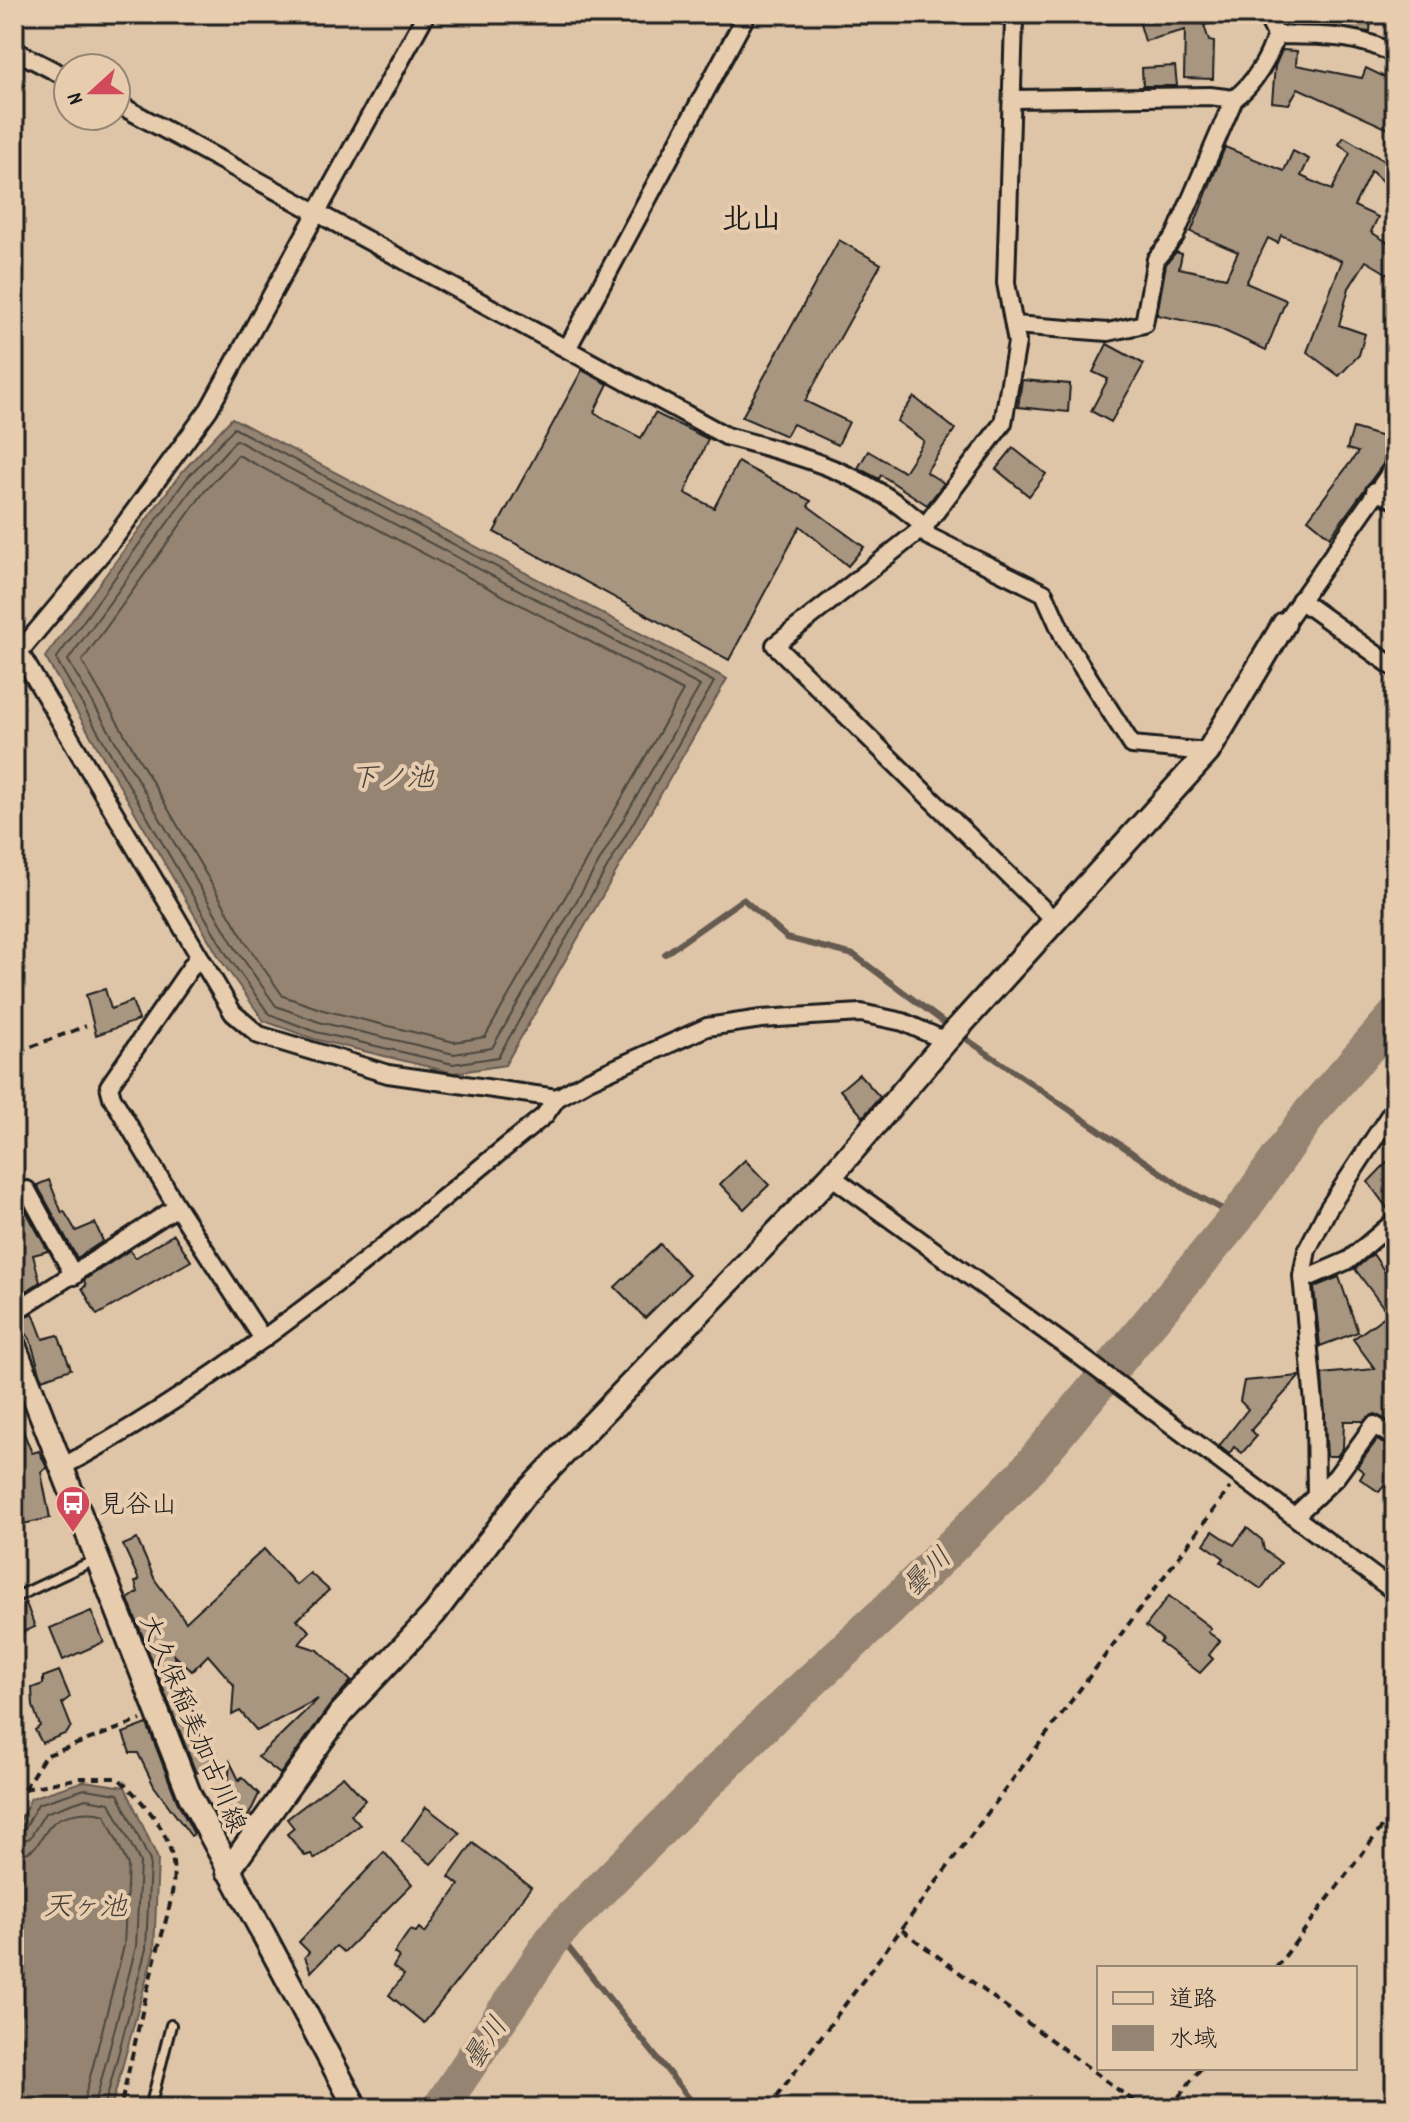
<svg xmlns="http://www.w3.org/2000/svg" width="1409" height="2122" font-family="Dekko,'Klee One',sans-serif">
<style>
.water{fill:#958472;stroke:#655a50;stroke-width:2}
.lines{fill:none;stroke-linecap:round;stroke-linejoin:round}
.shore{stroke:#4c463e;stroke-width:2}
.stream{stroke:#655a50;stroke-width:6}
.river{stroke:#958472;stroke-width:36}
.building{fill:#a89681;stroke:#1c1c1c;stroke-width:2}
.lane-casing{stroke:#1c1c1c;stroke-width:14}
.street-casing{stroke:#1c1c1c;stroke-width:22}
.secondary-casing{stroke:#1c1c1c;stroke-width:28}
.path{stroke:#1c1c1c;stroke-width:4;stroke-dasharray:8 6;stroke-linecap:butt}
.lane{stroke:#e7ccae;stroke-width:8}
.street{stroke:#e7ccae;stroke-width:16}
.secondary{stroke:#e7ccae;stroke-width:22}
.labels{text-anchor:middle;stroke-width:8;stroke-linejoin:round;paint-order:stroke}
.poi-label{font-size:26px;fill:#1c1c1c;stroke:#e7ccae;text-anchor:start}
.street-label{font-size:26px;fill:#1c1c1c;stroke:#e7ccae}
.water-label{font-size:28px;font-style:italic;fill:#46403a;stroke:#e7ccae}
.quarter-label{font-size:30px;font-weight:bold;fill:#1c1c1c;stroke:#e7ccae}
</style>
<rect width="100%" height="100%" fill="#dfc5a8"/>
<filter id="ink" filterUnits="userSpaceOnUse"><feTurbulence type="fractalNoise" baseFrequency=".0125" numOctaves="2"/><feDisplacementMap in="SourceGraphic" scale="16" xChannelSelector="R" yChannelSelector="G"/><feConvolveMatrix kernelMatrix="1 2 1 2 8 2 1 2 1" color-interpolation-filters="sRGB"/></filter>
<g filter="url(#ink)">
<g class="water">
<path d="M232 418 727 679 505 1065 454 1073 314 1039 264 1021 220 959 45 657 181 473Z"/>
<path d="M84 1781 125 1787 158 1859 154 1951 111 2108H14V1832L31 1798Z"/>
</g>
<g class="lines">
<g class="shore">
<path d="M234 428 714 682 498 1057 453 1064 316 1032 269 1014 227 955 56 659 187 478Z"/>
<path d="M236 440 700 686 492 1048 454 1054 319 1022 276 1006 236 949 68 660 195 485Z"/>
<path d="M238 455 683 691 485 1037 454 1042 323 1010 283 996 246 943 82 661 204 492Z"/>
<path d="M14 1833 24 1830 38 1804 85 1789 118 1794 150 1861 146 1949 104 2108"/>
<path d="M14 1843 30 1838 45 1813 86 1799 110 1803 140 1862 136 1947 94 2108"/>
<path d="M14 1855C38 1854 38 1840 51 1825 61 1813 91 1810 105 1815L128 1865 124 1946 82 2108"/>
</g>
<g class="stream">
<path d="M665 954 743 899 787 938 854 955 950 1027"/>
<path d="M959 1034 1185 1189 1237 1217"/>
<path d="M557 1933 697 2108"/>
</g>
<path class="river" d="M440 2108 557 1933 773 1716 889 1609 1023 1475 1237 1217 1311 1112 1395 1016"/>
</g>
<g class="building">
<path d="M1137 14H1226L1227 19 1204 25 1209 41 1214 42 1213 79 1184 78 1185 30 1145 41Z"/>
<path d="M1313 14H1362L1371 18 1370 32 1312 25Z"/>
<path d="M1282 50 1297 51 1296 65 1362 78 1366 68 1395 82V132L1298 88 1289 104 1272 102 1275 66Z"/>
<path d="M1175 66 1177 86H1143L1142 68Z"/>
<path d="M1344 137 1395 167V193L1371 171 1354 206 1378 217 1371 232 1395 247V262L1388 274 1366 261 1349 288 1339 325 1365 334 1359 355 1339 376 1307 352 1342 261 1281 235 1278 243 1268 238 1246 283 1286 300 1266 350 1216 327 1157 315 1166 264 1176 252 1182 254 1179 268 1226 278 1238 252 1191 232 1225 147 1284 171 1293 151 1309 159 1301 176 1332 190 1350 153 1339 144Z"/>
<path d="M839 240 881 264 805 401 849 422 838 445 793 424 786 436 742 417Z"/>
<path d="M1107 344 1144 364 1111 422 1091 411 1108 379 1093 372Z"/>
<path d="M582 370 608 384 594 412 608 421 641 438 655 413 708 439 685 493 714 508 738 462 811 501 808 506 864 547 848 566 800 526 729 660 494 532Z"/>
<path d="M1022 380 1070 384 1068 412 1018 407Z"/>
<path d="M914 397 955 429 926 472 944 483 927 505 881 475 879 479 858 468 868 451 904 472 924 441 897 421Z"/>
<path d="M1353 428 1390 439 1383 464 1330 537 1308 519 1358 452 1347 449Z"/>
<path d="M1013 448 1046 474 1029 496 996 469Z"/>
<path d="M105 989 111 1009 132 1001 139 1020 96 1035 86 995Z"/>
<path d="M859 1074 880 1097 863 1117 840 1090Z"/>
<path d="M1395 1154V1210L1390 1212 1368 1182Z"/>
<path d="M745 1160 769 1185 744 1209 720 1184Z"/>
<path d="M49 1180 62 1213 64 1211 76 1231 95 1223 103 1241 77 1258 37 1185Z"/>
<path d="M22 1204 48 1251 33 1255 40 1282 14 1299V1206Z"/>
<path d="M174 1234 191 1261 97 1315 82 1288 86 1286 84 1280 130 1250 135 1258Z"/>
<path d="M660 1244 689 1275 645 1318 615 1287Z"/>
<path d="M1373 1254 1395 1287V1323L1355 1269Z"/>
<path d="M1339 1277 1358 1332 1320 1346 1314 1287Z"/>
<path d="M33 1313 43 1339 58 1335 71 1369 42 1379 30 1339 18 1322Z"/>
<path d="M1388 1314 1395 1324V1425L1375 1414 1363 1421H1344L1343 1448 1337 1456H1327L1322 1374 1375 1369 1353 1339Z"/>
<path d="M1300 1376 1251 1430 1257 1436 1242 1453 1234 1447 1229 1454 1219 1446 1248 1409 1240 1401 1244 1381Z"/>
<path d="M14 1409 32 1453 39 1451 47 1468 41 1472 50 1518 14 1526Z"/>
<path d="M1377 1440 1390 1448 1389 1452 1395 1456V1493L1384 1486 1379 1492 1360 1479 1364 1472 1357 1467Z"/>
<path d="M1247 1528 1262 1540 1264 1550 1281 1563 1261 1589 1221 1562 1224 1558 1204 1544 1213 1531 1234 1545Z"/>
<path d="M137 1539 155 1580 186 1622 264 1549 296 1585 310 1573 329 1590 297 1620 310 1631 299 1644 318 1650 351 1681 330 1705 280 1774 258 1757 318 1699 257 1731 240 1711 232 1715 234 1685 208 1655 192 1671 173 1654 184 1678 180 1682 198 1724 194 1728 217 1752 211 1755 215 1766 196 1773 128 1599 138 1592 135 1582 139 1580 123 1545Z"/>
<path d="M1169 1596 1211 1628 1208 1632 1220 1641 1209 1655 1213 1659 1200 1673 1160 1643 1162 1639 1146 1626Z"/>
<path d="M26 1603 35 1627 14 1635V1608Z"/>
<path d="M91 1611 104 1642 63 1660 50 1628Z"/>
<path d="M59 1671 70 1697 62 1703 71 1726 67 1733 42 1743 35 1730 40 1726 33 1706 32 1688 43 1684V1677Z"/>
<path d="M147 1724 177 1801 194 1834 191 1836 154 1786 138 1753H130L123 1733Z"/>
<path d="M230 1762 239 1780 242 1777 259 1794 245 1823 221 1800V1793L228 1786Z"/>
<path d="M343 1776 365 1800 351 1815 360 1825 315 1859 311 1854 305 1856 287 1834 294 1828 287 1819Z"/>
<path d="M426 1807 460 1833 431 1864 402 1841Z"/>
<path d="M473 1843 531 1887 424 2023 389 1995 404 1975 393 1967 399 1957 394 1953 410 1930 416 1932 419 1928 425 1933 459 1885 449 1877Z"/>
<path d="M384 1852 412 1884 344 1952 336 1946 311 1972 305 1957 309 1952 299 1942Z"/>
</g>
<g class="lines">
<g class="lane-casing">
<g id="lane">
<path d="M14 1598 95 1560"/>
<path d="M150 2108 171 2025"/>
</g>
</g>
<g class="street-casing">
<g id="street">
<path d="M1004 14 1014 21 1006 283 1017 342 1003 423 925 526 775 645 1056 922"/>
<path d="M1276 35C1318 36 1358 33 1395 55"/>
<path d="M14 50 68 78"/>
<path d="M1014 99 1210 96 1234 99"/>
<path d="M116 103 726 436C790 453 851 468 904 509 915 518 924 523 928 536L1044 593 1066 642 1132 745 1208 752"/>
<path d="M1014 325 1108 332 1144 324 1156 259 1175 236 1234 99C1254 84 1269 59 1276 35L1266 14"/>
<path d="M567 349 747 14"/>
<path d="M1375 491 1395 500"/>
<path d="M1300 600 1395 668"/>
<path d="M1284 624 1395 466"/>
<path d="M14 643 233 1013 259 1035 388 1074 557 1098"/>
<path d="M15 657 116 536 209 409 426 14"/>
<path d="M198 957 109 1086 112 1097 177 1207 263 1339"/>
<path d="M831 1176 1076 1353 1395 1592"/>
<path d="M14 1195 27 1190 74 1276"/>
<path d="M1303 1280 1349 1260 1395 1221"/>
<path d="M14 1312 177 1207"/>
<path d="M60 1468C238 1373 388 1242 544 1116L557 1098 589 1080 707 1027 761 1019 861 1013 903 1022 946 1041"/>
<path d="M1316 1496 1315 1414 1302 1276 1307 1250 1328 1209 1395 1107"/>
<path d="M1296 1515 1336 1477 1374 1425 1395 1438"/>
</g>
</g>
<g class="secondary-casing">
<g id="secondary">
<path d="M14 1345 190 1796 356 2108"/>
<path d="M228 1871 341 1713 434 1614 523 1496 831 1176 946 1041 1208 752 1284 624"/>
</g>
</g>
<g class="path">
<path d="M14 1063 20 1060V1051L86 1026"/>
<path d="M24 1789 80 1778H118C203 1856 171 1889 149 1983 139 2024 130 2066 120 2108"/>
<path d="M24 1789 45 1756 141 1720"/>
<path d="M902 1930 1143 2108"/>
<path d="M1276 1968 1395 1810"/>
<path d="M768 2108 1230 1488"/>
<path d="M1170 2108 1201 2068"/>
</g>
<use href="#lane" class="lane"/>
<use href="#street" class="street"/>
<use href="#secondary" class="secondary"/>
</g>
</g>
<defs>
<g id="bus-pin" transform="scale(1.8)"><path d="M0 17L-7.5 6A9.5 9.5 0 1 1 7.5 6Z" fill="#d1495b" stroke="#e7ccae"/><path d="M-5-6H5V4H4V6H2V4H-2V6H-4V4H-5ZM-3.5-4V0h7V-4ZM-3.5 1.2v1.5H-2V1.2ZM2 1.2v1.5H3.5V1.2Z" fill="#fff"/></g>
</defs>
<g fill-rule="evenodd">
<use href="#bus-pin" x="73" y="1503"/>
</g>
<g class="labels">
<g class="poi-label">
<text x="99" y="1512">見谷山</text>
</g>
<g class="street-label">
<text transform="translate(194 1723) rotate(67)" y="9">大久保稲美加古川線</text>
</g>
<g class="water-label">
<text x="392" y="786">下ノ池</text>
<text transform="translate(926 1571) rotate(-45)" y="10">曇川</text>
<text x="85" y="1915">天ヶ池</text>
<text transform="translate(484 2042) rotate(-56)" y="10">曇川</text>
</g>
<g class="quarter-label">
<text x="751" y="228">北山</text>
</g>
</g>
<rect width="1409" height="2122" fill="none" stroke="#e7ccae" stroke-width="48"/>
<rect x="24" y="24" width="1361" height="2074" fill="none" stroke="#1c1c1c" stroke-width="3" filter="url(#ink)"/>
<rect x="1097" y="1966" width="260" height="104" fill="#e7ccae" stroke="#968674" stroke-width="2"/>
<rect x="1113" y="1992" width="40" height="12" fill="#e7ccae" stroke="#968674" stroke-width="2"/>
<text x="1169" y="2006" font-size="24" fill="#1c1c1c">道路</text>
<rect x="1113" y="2026" width="40" height="24" fill="#958472" stroke="#968674" stroke-width="2"/>
<text x="1169" y="2046" font-size="24" fill="#1c1c1c">水域</text>
<g transform="translate(92 92) rotate(249)"><circle r="38" fill="#e7ccae" stroke="#968674" stroke-width="2"/>
<path d="M0-6L14 30L0 20L-14 30Z" fill="#d1495b"/>
<text y="-12" font-size="22" font-weight="bold" text-anchor="middle" fill="#1c1c1c">N</text>
</g>
</svg>
